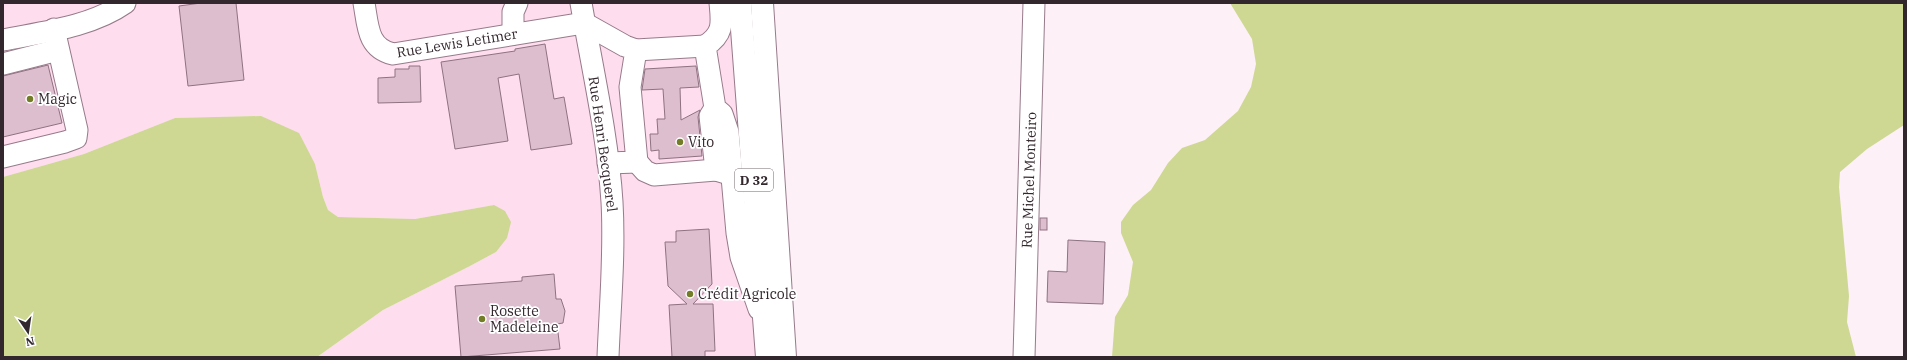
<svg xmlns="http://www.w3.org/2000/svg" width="1907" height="360" font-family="'IBM Plex Serif',serif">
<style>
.built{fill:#fdddee}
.green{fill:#ced892}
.building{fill:#ddbecf;stroke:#8f7282}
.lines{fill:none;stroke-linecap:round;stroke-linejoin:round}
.minor-casing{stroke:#977a8a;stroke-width:23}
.major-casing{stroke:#977a8a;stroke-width:24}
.minor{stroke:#fff;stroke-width:21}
.major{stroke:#fff;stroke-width:22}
.poi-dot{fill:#737c27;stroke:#fff;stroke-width:1.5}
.labels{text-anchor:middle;stroke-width:3.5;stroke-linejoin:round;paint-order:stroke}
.shield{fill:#fff;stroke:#70686d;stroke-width:1}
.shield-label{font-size:13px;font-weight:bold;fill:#33272e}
.street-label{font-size:14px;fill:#33272e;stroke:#fff}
.poi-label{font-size:14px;fill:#33272e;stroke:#fff;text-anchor:start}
</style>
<rect width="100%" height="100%" fill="#fdf0f7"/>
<path class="built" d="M3 3H772L793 357H317L383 310 470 266 496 252 494 205 415 219 338 217 328 210 323 197 315 164 261 116 175 118 84 154 3 177Z"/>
<g class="green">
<path d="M1230 3H1904V125L1867 149 1840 172 1839 187 1849 296 1847 322 1856 357H1112L1115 317 1128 295 1133 262 1121 233V222L1133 205 1151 190 1168 163 1182 148 1205 140 1238 111 1251 87 1256 64 1252 39Z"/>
<path d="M261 116 299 133 315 164 323 197 328 210 338 217 415 219 494 205 505 211 511 222 507 238 496 252 470 266 383 310 317 357H3V177L84 154 175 118Z"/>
</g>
<g class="building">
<path d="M201 3H236L244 80 188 86 179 6Z"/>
<path d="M545 44 554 99 564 97 572 144 531 150 519 74 498 78 508 141 455 149 441 62 515 51V49Z"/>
<path d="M48 65 62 123 3 137V76Z"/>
<path d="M409 66H420L421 102 378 103V78L395 77V69H409Z"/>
<path d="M696 66 699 87 680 88 681 120 700 110 698 117 702 156 659 159V150L651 151 650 134H658L657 119H665L663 89 642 90 645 69Z"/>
<rect x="1040" y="218" width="7" height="12"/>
<path d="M709 229 712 284 693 304H713L715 351H705V357H672L669 305 687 304 668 286 665 242H676V231Z"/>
<path d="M1068 240 1105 242 1103 304 1047 302 1048 271 1067 272Z"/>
<path d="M554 274 556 299H561L565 311 563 323 557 324 560 349 461 357 455 286 522 281V277Z"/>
</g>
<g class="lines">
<g class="minor-casing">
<g id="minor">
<path d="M364 3C368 25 367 48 393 54L584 23"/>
<path d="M581 3C592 67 608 137 612 202 615 253 610 306 608 357"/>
<path d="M720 3C722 23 724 34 705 46L715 108 722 114 728 132 737 233 741 257 759 309"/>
<path d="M584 23 625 46 636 50 630 87 637 162 608 163"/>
<path d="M513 34V12L517 3"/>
<path d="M3 40C43 32 91 27 125 3"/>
<path d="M636 50 705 46"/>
<path d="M3 64 58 50"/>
<path d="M715 108 710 116 716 170 729 174"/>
<path d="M3 157 65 142 76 138 77 130 54 29"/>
<path d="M637 162 645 171 654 175 716 170"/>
<path d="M1024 357 1034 3"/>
</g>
</g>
<g class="major-casing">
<g id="major">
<path d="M740 3 767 357"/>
<path d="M762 3 785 357"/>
</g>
</g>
<use href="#minor" class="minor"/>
<use href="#major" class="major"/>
</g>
<g class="poi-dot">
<circle cx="30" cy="99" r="4"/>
<circle cx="680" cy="142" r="4"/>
<circle cx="690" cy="294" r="4"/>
<circle cx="482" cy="319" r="4"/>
</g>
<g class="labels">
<rect class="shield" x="735" y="169" width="38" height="22" rx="3"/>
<g class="shield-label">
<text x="754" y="185">D 32</text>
</g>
<g class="street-label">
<text transform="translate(457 43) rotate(-9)" y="5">Rue Lewis Letimer</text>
<text transform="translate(603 144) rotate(82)" y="5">Rue Henri Becquerel</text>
<text transform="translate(1029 180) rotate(-88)" y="5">Rue Michel Monteiro</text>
</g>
<g class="poi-label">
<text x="38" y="104">Magic</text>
<text x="688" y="147">Vito</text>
<text x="698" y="299">Crédit Agricole</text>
<text x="490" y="316">Rosette<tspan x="490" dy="16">Madeleine</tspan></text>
</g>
</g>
<rect width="1907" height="360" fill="none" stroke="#33272e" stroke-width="8"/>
<g transform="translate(28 332) rotate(167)" stroke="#ffffff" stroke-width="3" paint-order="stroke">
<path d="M0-3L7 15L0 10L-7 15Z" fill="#33272e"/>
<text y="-6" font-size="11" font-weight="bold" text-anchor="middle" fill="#33272e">N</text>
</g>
</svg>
